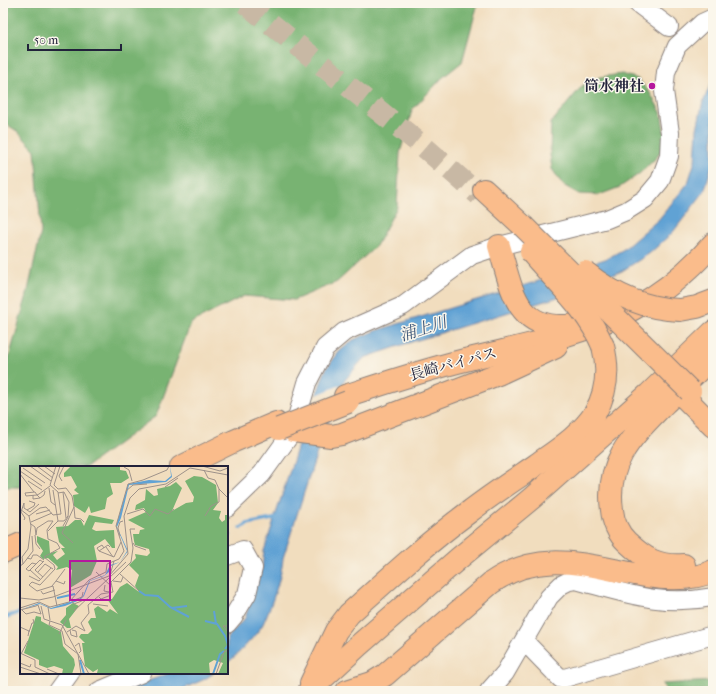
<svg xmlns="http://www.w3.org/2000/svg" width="716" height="694" font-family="'IM FELL French Canon','Noto Serif JP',serif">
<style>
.forest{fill:#78b372;stroke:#4d6a56}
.water{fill:#60a2d4;stroke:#416288}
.pier{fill:#f1ddbe}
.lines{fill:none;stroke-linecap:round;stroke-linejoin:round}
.stream{stroke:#60a2d4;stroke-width:3.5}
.highway-tunnel{stroke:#c8b8a4;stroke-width:22;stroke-dasharray:22 11;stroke-linecap:butt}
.minor-casing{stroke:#8a807c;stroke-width:20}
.highway-casing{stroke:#8a807c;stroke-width:24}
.minor{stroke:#fff;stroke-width:18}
.highway{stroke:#fabc8b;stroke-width:22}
.highway-bridge-casing{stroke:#8a807c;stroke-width:24;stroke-linecap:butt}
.highway-bridge{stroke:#fabc8b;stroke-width:22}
.poi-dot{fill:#b5179e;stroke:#fbf7ec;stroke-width:1.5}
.labels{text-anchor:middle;stroke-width:3;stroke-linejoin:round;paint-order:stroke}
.poi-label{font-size:15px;font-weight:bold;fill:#22223b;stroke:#fbf7ec;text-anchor:end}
.street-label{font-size:15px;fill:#22223b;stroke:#fbf7ec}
.water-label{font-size:16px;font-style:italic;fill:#3b5578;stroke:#fbf7ec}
.inset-river{fill:none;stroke:#60a2d4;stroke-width:2}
.inset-road{fill:none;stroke:#9e928a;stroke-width:1}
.view{fill:#b5179e;fill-opacity:0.15;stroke:#b5179e;stroke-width:2}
.inset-edge{fill:none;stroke:#22223b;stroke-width:2}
</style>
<rect width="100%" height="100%" fill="#fbf7ec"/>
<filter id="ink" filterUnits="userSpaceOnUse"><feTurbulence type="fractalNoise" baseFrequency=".025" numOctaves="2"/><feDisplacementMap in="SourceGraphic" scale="8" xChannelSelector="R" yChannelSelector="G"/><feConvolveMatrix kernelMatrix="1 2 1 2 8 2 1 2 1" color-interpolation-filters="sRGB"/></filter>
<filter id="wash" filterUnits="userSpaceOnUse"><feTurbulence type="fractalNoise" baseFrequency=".012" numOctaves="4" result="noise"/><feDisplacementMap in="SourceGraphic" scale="16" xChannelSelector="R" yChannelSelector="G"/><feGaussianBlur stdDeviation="0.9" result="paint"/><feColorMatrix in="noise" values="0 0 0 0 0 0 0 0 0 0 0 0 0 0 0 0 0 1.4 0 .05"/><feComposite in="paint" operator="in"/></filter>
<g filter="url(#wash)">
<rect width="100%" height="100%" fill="#f1ddbe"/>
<g class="forest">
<path d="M3 3H478L462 62 442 78 412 110 400 153 397 207 376 246 337 282 294 300 244 296 191 323 156 416 86 467H21V487H3V378L27 295 41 232 35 150 17 131 3 122Z"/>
<path d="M622 74 638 79 650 93 661 112 666 142 657 157 639 174 620 187 599 195 579 194 563 185 552 169 550 154 551 123 582 86 600 77Z"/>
<path d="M713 681V691H667L662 684Z"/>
</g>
<g class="water">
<path d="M713 80V162L704 192 673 232 650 253 622 271 558 297 405 344 364 358 344 381 320 443 283 558C282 577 271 606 263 624 257 634 237 656 227 663V638L245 618 262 568 264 551 301 436 326 369 339 352 353 340 375 331 542 280 608 258 624 249 659 219 688 183 695 161 697 129 702 105 711 83Z"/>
<path d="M170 673H214L205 679 178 691H121Z"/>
</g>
<path class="pier" d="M345 383 342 391 306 426 312 397Z"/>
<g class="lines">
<g class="stream">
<path d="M241 528 247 524 278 518"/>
<path d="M227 537 230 535"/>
<path d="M3 618 21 612"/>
</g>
</g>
</g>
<g filter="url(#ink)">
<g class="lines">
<path class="highway-tunnel" d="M245 3 424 147 479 195"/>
<g class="minor-casing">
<g id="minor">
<path d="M637 3 669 27"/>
<path d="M227 508 262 474 293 431 307 383 325 348 344 332 403 306 472 255 499 246 607 219 626 211 645 199 660 181 669 156 670 133 664 91 666 72 677 46 702 23 713 18"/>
<path d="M227 556 243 550 253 568 247 594 233 617 227 624"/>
<path d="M524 641 561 679 713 635"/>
<path d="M57 691 70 673"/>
<path d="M99 691 142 673"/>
<path d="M489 691 505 673 549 597 561 585 569 581 576 580C625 593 661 607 713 597"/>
</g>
</g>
<g class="highway-casing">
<g id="highway">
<path d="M484 190 523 226"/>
<path d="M499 246C512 289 516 334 574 325"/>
<path d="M680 310 697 307 713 301"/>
<path d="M345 396C385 383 424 370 465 360 521 346 581 336 633 309 663 293 690 270 713 244"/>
<path d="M683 396 713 426"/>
<path d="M293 431 331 436 342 434 498 374 556 347"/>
<path d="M181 467 234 441 276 423"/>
<path d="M3 552 21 544"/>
<path d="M684 565C658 567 645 559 627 542 618 534 613 521 612 510 605 460 634 435 665 403 681 388 697 372 713 356"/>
<path d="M311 683 336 631 349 614C388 579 427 543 469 512 491 495 514 480 536 465 557 450 581 435 595 413 607 392 609 369 603 346"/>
<path d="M309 691 359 645 458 559 532 498 649 394 713 332"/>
<path d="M347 691 372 683 385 675 491 583C549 542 604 574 665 578 681 579 698 578 713 571"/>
</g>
</g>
<use href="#minor" class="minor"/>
<use href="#highway" class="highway"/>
<g class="highway-bridge-casing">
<g id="highway-bridge">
<path d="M523 226 690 391"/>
<path d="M531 252C557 283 587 308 603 346"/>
<path d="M585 272C612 294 644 309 680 310"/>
<path d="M279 429 348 402"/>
</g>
</g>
<use href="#highway-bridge" class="highway-bridge"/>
</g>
</g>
<circle class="poi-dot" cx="652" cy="86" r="4"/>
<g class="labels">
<g class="poi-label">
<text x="644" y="91">筒水神社</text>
</g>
<g class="street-label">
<text transform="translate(453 364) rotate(-15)" y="5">長崎バイパス</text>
</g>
<g class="water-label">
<text transform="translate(423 328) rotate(-18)" y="6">浦上川</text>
</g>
</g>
<g transform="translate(20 466)">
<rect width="208" height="208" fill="#f1ddbe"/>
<path d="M51 0H100V4L106 5 109 12 101 17H90L93 28 87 32 85 43 71 47 69 40 65 47 54 40 53 29 59 28 54 24 57 21 51 10 44 11V7ZM174 10 182 11 196 19 198 37 193 44 201 45 199 52 202 56 205 54V49H208V208H198L203 197 194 194 189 197 190 208H79L77 207 78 203 73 206 65 200 62 177H65L59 171 61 168H68L72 164 68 156 71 152H76L74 143 78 140 87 146 90 143 98 148 87 133H92L100 121 107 117 119 126 115 120 119 109 109 99 116 92 115 88 127 90 130 87 129 83 115 79 114 75 113 68H119L120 64 125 63 108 54 126 46 124 42 115 44 116 39 125 34 126 23 134 30 138 29 137 23 150 20 156 16 162 22 152 45 166 37 173 36 174 31 165 15ZM69 49 94 54 92 58 75 56 72 63 76 65 94 64 95 82H92L85 73 74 80 77 95 71 109 50 122 52 104 47 101 36 104 38 101 35 98 28 92 23 93 20 90 23 85 17 76V70L29 75 30 87 38 85 33 89 37 94 45 88 41 82H45L39 76 36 61 48 60 55 54H61L64 60ZM53 137 59 140 49 153 51 162H47L40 156 46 149V142ZM16 150 21 151V155L41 166 43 180 54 193 55 199 52 208H42L43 203 34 200 27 202 19 199V194L4 187Z" fill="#78b372"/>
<path d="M150 0 152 11 146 16 109 19 101 52 97 61 108 85 100 96 91 100 89 106 84 110 70 115 64 130 60 134 45 140 31 143 20 138 0 144 19 137 31 142 59 133 63 130 69 115 85 109 90 99 100 96 107 85 96 60 108 18 129 14 145 15 151 10Z" fill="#60a2d4"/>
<path class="inset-river" d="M119 125 125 129 138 130 150 141 169 151M37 132 55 128M152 142 167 140M194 145 196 158M185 155 197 158 205 170 208 179 205 183M60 194 64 208M193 208 200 188 204 185"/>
<path class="inset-road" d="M10 0 31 15M17 0 33 12M24 0 35 8M40 0 34 19 38 23 46 22 52 30 54 41 42 67 53 77M182 0 200 5 208 2M104 1 109 4 112 15M3 2 25 17M184 4 188 12 195 14 199 23 208 32M0 5 22 20M0 8 14 26M8 15 22 24M42 15 39 10 44 0M145 21 158 12M29 22 31 36 35 39M33 24 38 55H44L48 50M106 25 113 19 127 18M43 26 46 52M38 27 44 26 49 36 48 51 43 60M13 29V33L20 32 24 29 25 25M20 32 17 29 15 26 5 27 6 30 17 29 19 28 30 20M54 41 55 52 61 53 64 56M0 43 9 50 11 60 8 83 2 91 3 98 0 100M7 44 14 40 15 37 9 35M16 48 30 44M107 48 123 43 130 50 135 43 148 48 154 43M9 50 20 42 26 41 33 49 41 48 38 26 30 19 36 0M185 50 191 40 199 36V23M4 54 5 52 1 46 4 37V42L10 46 19 38M11 56 32 47M11 58 15 61 16 69 17 62 28 55H33L27 64 28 73 37 77 40 82 24 91 34 99 35 103 20 119 12 116 9 119 17 125 33 120 37 140M28 65 38 55M15 69 16 78 20 83M100 70 98 62 100 56 103 55M113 77 115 80 126 84M86 81 93 91M79 85 94 91 101 76M79 85 88 79 90 81M79 85 77 82 82 79 84 82M7 92 11 93 13 89H17L24 94M3 98 13 85 12 70M16 98 12 97 6 103 9 105 20 94 23 96M10 104 20 113M18 106 25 98 33 103M76 106 91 120 89 126 84 125 85 119M100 108 119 125M90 109 94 95M9 110 19 115 31 102M23 111 15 104 24 95M36 115 45 103M93 115 101 116 103 111M32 120 36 115 44 118 45 115M21 125 23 128 35 124M79 131 81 133 91 129M0 132 19 134 33 131 89 110 108 88 104 50 110 32 119 23 146 18 170 2 208 9M52 135 62 131 63 126M52 135 54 138 64 134M73 138 88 140M21 140 24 153 42 159 69 208M28 141 30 154M0 142 19 136 30 141 49 136 69 114 86 106 87 98 99 93 104 85 96 60 108 18 123 14 147 4 149 0M0 144 16 140 18 139 21 148 14 146 6 148 2 144M54 145 106 96M30 155 29 159 42 165 45 178 58 188M208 160H203L208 166M0 161 9 165 8 170M50 164 51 169 57 171 56 165 52 164M9 166 12 157H14L13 153M47 166 56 160 65 165 61 157 69 147 68 139 81 128 93 126 91 116 111 96 113 82 110 63H115M39 168 46 154M55 180 59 177 61 185 59 187M0 187 15 194V201L30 208M1 188 8 175M58 188 61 208M0 197 10 201 11 198M0 201 21 208M27 203 39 208M196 208 204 186 208 184"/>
<path class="view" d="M50 95H90V134H50Z"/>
<rect width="208" height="208" class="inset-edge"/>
</g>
<rect width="716" height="694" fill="none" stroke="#fbf7ec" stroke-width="16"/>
<path d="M28 44v6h93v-6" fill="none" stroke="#22223b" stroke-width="2"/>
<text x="34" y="44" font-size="12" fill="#22223b" stroke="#fbf7ec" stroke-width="3" paint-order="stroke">50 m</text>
</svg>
